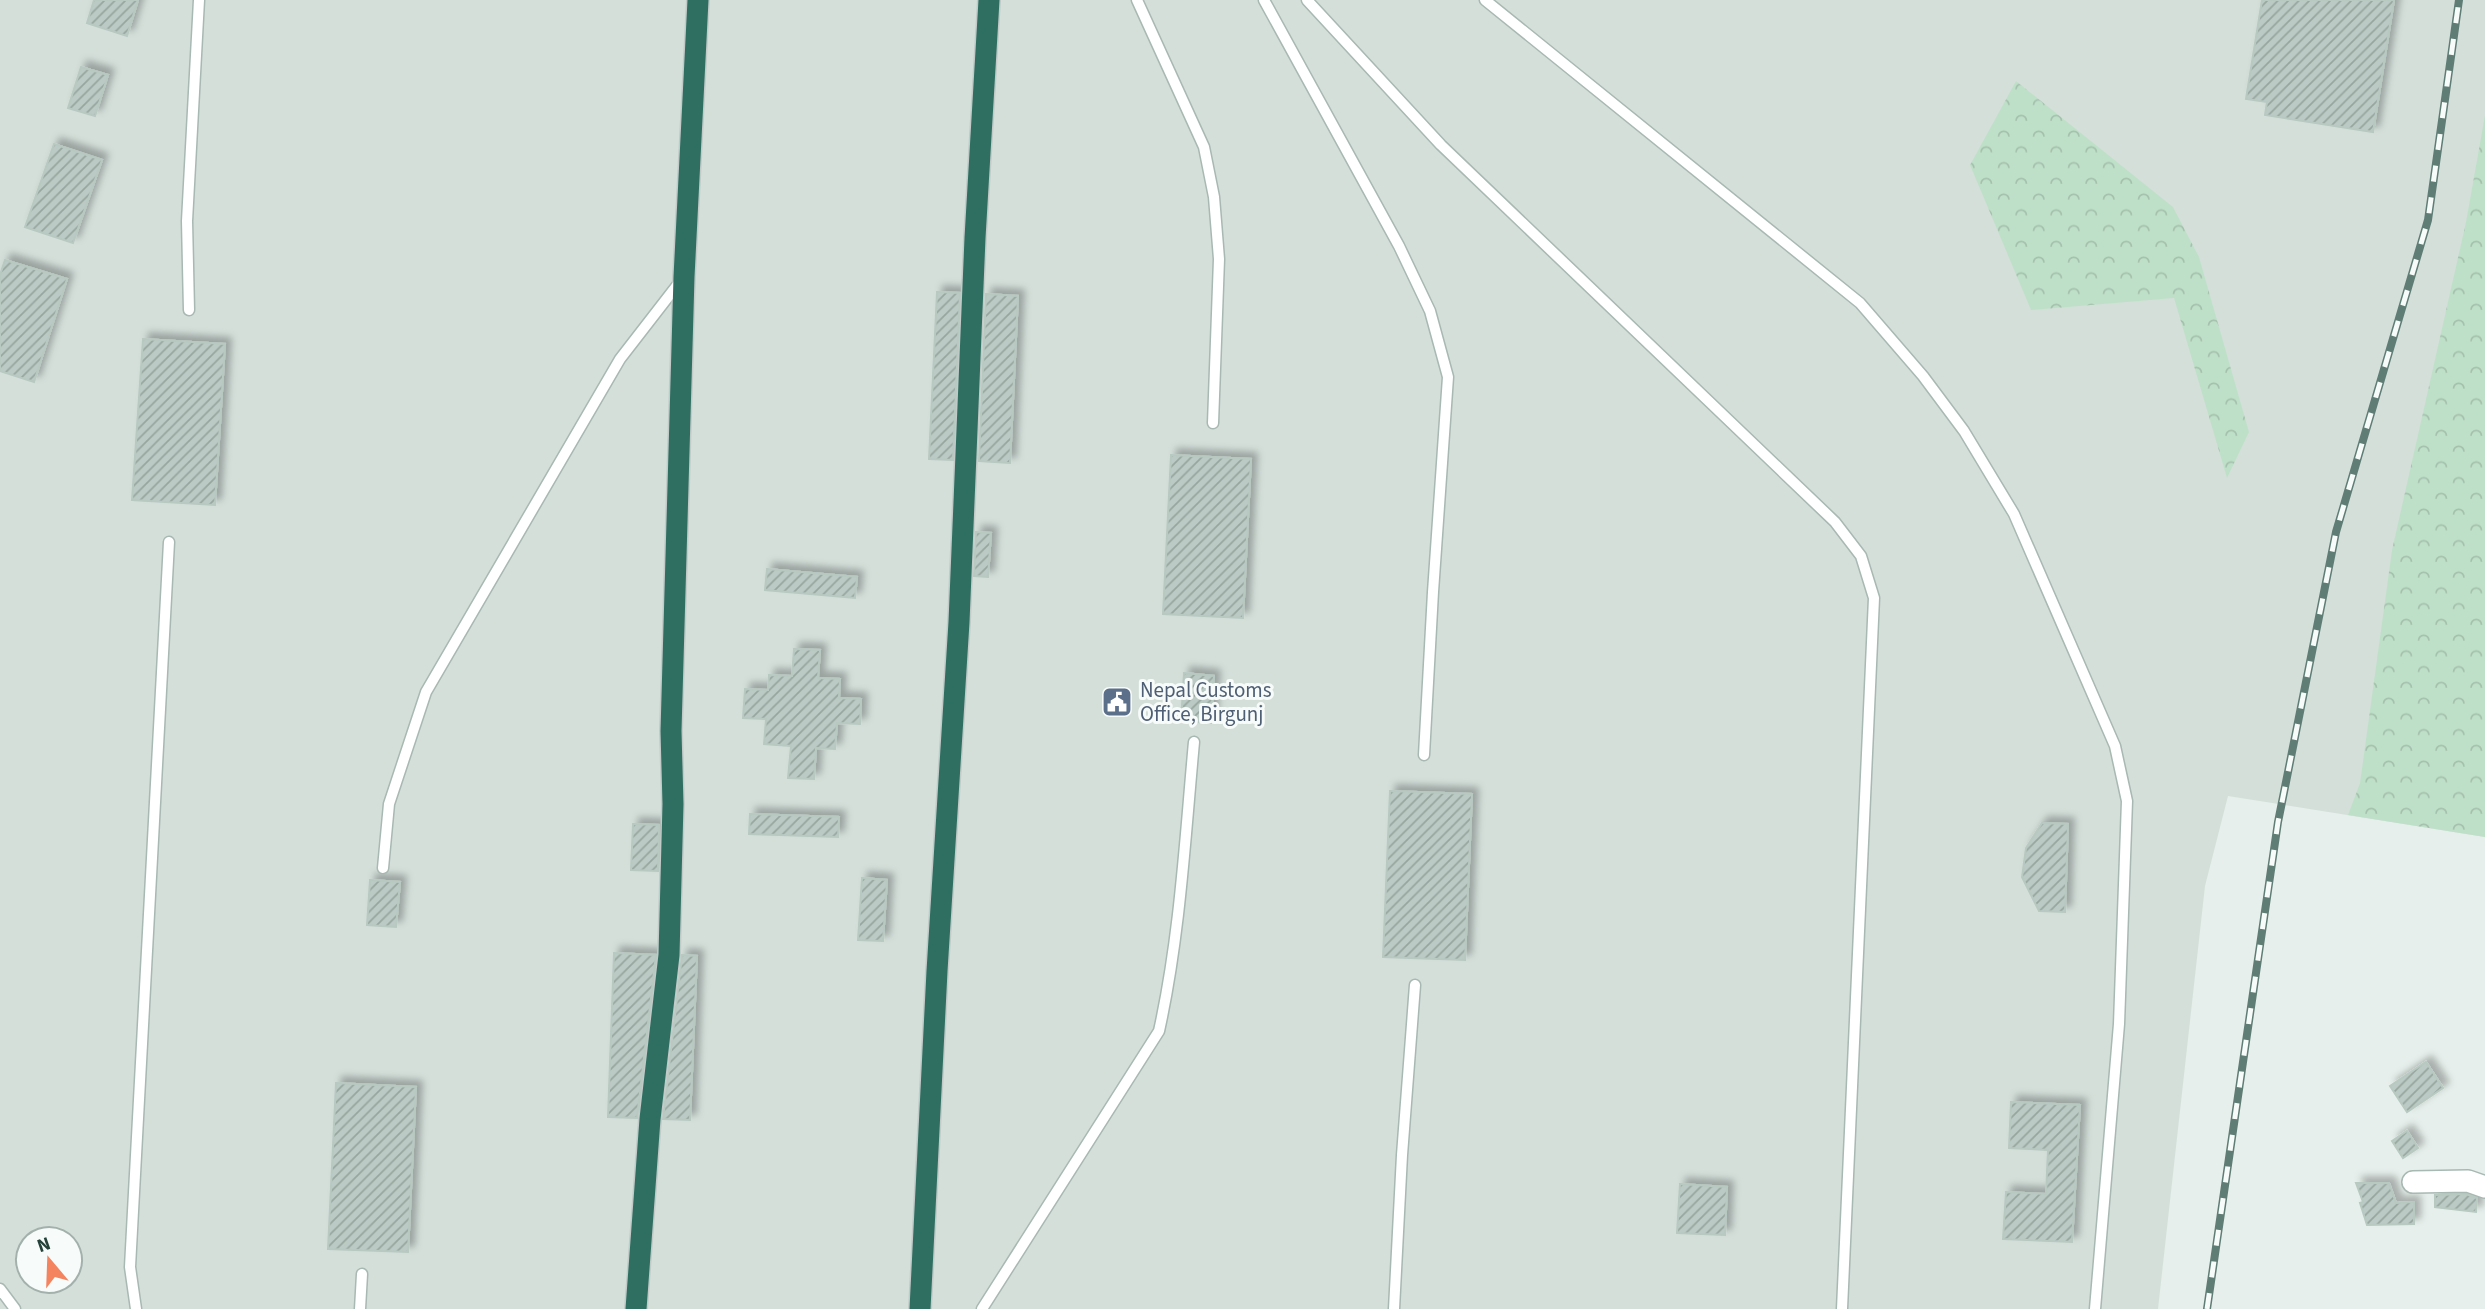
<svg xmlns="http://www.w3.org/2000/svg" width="2485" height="1309" font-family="'Source Sans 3',sans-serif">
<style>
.built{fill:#d4dfda;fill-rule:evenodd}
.forest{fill:url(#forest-crowns)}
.building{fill:url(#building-hatch);stroke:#b8c9c2;stroke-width:2;filter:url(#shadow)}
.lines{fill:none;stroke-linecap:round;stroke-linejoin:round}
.lane-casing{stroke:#a8b8b2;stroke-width:13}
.street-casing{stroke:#a8b8b2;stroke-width:24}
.highway-casing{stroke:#c2cac8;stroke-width:24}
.lane{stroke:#fff;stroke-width:10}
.street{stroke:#fff;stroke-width:21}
.highway{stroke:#2f6f62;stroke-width:21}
.rail-casing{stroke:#5f7d75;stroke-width:8}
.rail{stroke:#f7fbf9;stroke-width:5;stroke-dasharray:16;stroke-linecap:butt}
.labels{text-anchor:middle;stroke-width:6;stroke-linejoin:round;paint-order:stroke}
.service-label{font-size:21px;fill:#4e5e75;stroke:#f7fbf9;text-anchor:start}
</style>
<defs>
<pattern id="forest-crowns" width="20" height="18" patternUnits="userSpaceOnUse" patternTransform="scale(1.75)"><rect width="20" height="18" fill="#bfe0c8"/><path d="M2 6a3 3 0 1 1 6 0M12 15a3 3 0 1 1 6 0" fill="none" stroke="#a4c1ad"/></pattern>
<pattern id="building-hatch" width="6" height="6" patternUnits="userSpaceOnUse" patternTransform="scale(1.75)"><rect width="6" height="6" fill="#bbcac4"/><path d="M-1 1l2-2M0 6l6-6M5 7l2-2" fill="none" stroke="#98a6a0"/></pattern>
<filter id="shadow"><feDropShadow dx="6" dy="-6" stdDeviation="3.5" flood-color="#0004"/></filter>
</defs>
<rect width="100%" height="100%" fill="#e6efeb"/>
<path class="built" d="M0 0H2485V837L2228 796 2205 886 2158 1309H0ZM28 1239H70V1281H28Z"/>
<g class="forest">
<path d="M2016 81 2173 207 2199 257 2249 432 2227 478 2174 298 2031 310 1970 165Z"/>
<path d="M2485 115V837L2348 815 2360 783 2392 550 2466 222Z"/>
</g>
<g class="building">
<path d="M94 0H138L127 36 87 23Z"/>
<path d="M2262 0H2394L2373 132 2265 115 2267 102 2246 99Z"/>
<path d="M81 67 108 75 95 116 68 108Z"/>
<path d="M54 144 102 160 73 243 25 227Z"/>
<path d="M5 260 67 279 34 382 0 371V275Z"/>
<path d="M937 292 960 293 953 460 929 459Z"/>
<path d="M986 294 1018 296 1010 463 979 461Z"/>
<path d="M143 339 225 344 215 505 132 500Z"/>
<path d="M1171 455 1251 459 1243 618 1163 614Z"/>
<path d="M976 532 991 533 988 577 974 576Z"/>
<path d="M767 569 857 577 855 598 765 590Z"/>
<path d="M794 649 820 650 818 678 840 679 839 698 861 699 860 724 837 723 835 749 816 748 814 779 788 778 791 746 764 744 766 719 743 718 745 689 768 690 769 675 792 676Z"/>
<path d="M1184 673 1214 676 1211 723 1181 721Z"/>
<path d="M1390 791 1472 794 1465 960 1383 957Z"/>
<path d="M750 814 839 817 838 837 749 834Z"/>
<path d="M2042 823 2068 824 2065 912 2039 911 2022 877 2026 848Z"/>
<path d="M633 824 659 825 658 871 631 870Z"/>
<path d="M862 878 887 880 883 941 858 940Z"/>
<path d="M370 880 400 882 396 927 367 925Z"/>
<path d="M614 953 656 955 637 1118 608 1117Z"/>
<path d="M682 955 697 956 690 1120 663 1119Z"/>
<path d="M2426 1062 2443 1088 2407 1112 2390 1086Z"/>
<path d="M336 1083 416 1087 408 1252 328 1249Z"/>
<path d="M2011 1102 2080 1105 2072 1242 2003 1239 2006 1192 2046 1194 2048 1150 2009 1148Z"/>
<path d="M2407 1131 2418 1148 2403 1158 2392 1141Z"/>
<path d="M2356 1183H2389L2396 1203 2414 1202V1224L2367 1225 2360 1203 2363 1202Z"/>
<path d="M1680 1184 1727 1187 1725 1235 1677 1233Z"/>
<path d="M2466 1194 2477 1198 2476 1212 2435 1207V1195Z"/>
</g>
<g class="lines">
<g class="lane-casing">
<g id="lane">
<path d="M1137 0 1204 147 1214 197 1219 259 1213 423"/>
<path d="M1264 0 1399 246 1430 311 1448 377 1433 592 1424 755"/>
<path d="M1307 0 1441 145 1835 522 1861 556 1874 598 1842 1309"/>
<path d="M1485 0 1860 303 1923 376 1964 431 2014 514 2115 746 2127 801 2119 1024 2095 1309"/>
<path d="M189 310 187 221 199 0"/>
<path d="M383 868 389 804 426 692 620 359 682 279"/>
<path d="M0 1289 15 1309"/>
<path d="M136 1309 130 1267 169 542"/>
<path d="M360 1309 362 1274"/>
<path d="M982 1309 1159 1031C1180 936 1185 839 1194 742"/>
<path d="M1394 1309 1402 1155 1415 985"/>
</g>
</g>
<g class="street-casing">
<path id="street" d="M2413 1182 2468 1181 2485 1187"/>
</g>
<g class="highway-casing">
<g id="highway">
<path d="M636 1309 650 1119 669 955 673 804 671 731 684 277 698 0"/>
<path d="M920 1309 937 971 959 622 975 238 989 0"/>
</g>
</g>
<use href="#lane" class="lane"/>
<use href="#street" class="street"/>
<use href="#highway" class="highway"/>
<g class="rail-casing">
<path id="rail" d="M2207 1309 2278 822 2336 532 2428 220 2459 0"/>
</g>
<use href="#rail" class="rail"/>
</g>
<defs>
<g id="civic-square" transform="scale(1.575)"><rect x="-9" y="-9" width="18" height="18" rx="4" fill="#5c6f8a" stroke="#f7fbf9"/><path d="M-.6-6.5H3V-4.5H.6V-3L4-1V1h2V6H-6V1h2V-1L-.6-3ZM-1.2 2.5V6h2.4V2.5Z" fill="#fff"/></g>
</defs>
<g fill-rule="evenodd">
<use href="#civic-square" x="1117" y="702"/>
</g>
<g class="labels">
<g class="service-label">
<text x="1140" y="697">Nepal Customs<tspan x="1140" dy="24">Office, Birgunj</tspan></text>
</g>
</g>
<g transform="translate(49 1260) rotate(341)"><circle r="33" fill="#f7fbf9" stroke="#a3b1ad" stroke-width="2"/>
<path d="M0-5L12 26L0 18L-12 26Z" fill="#f4845f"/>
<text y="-10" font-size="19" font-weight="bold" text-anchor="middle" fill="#24423a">N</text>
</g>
</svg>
